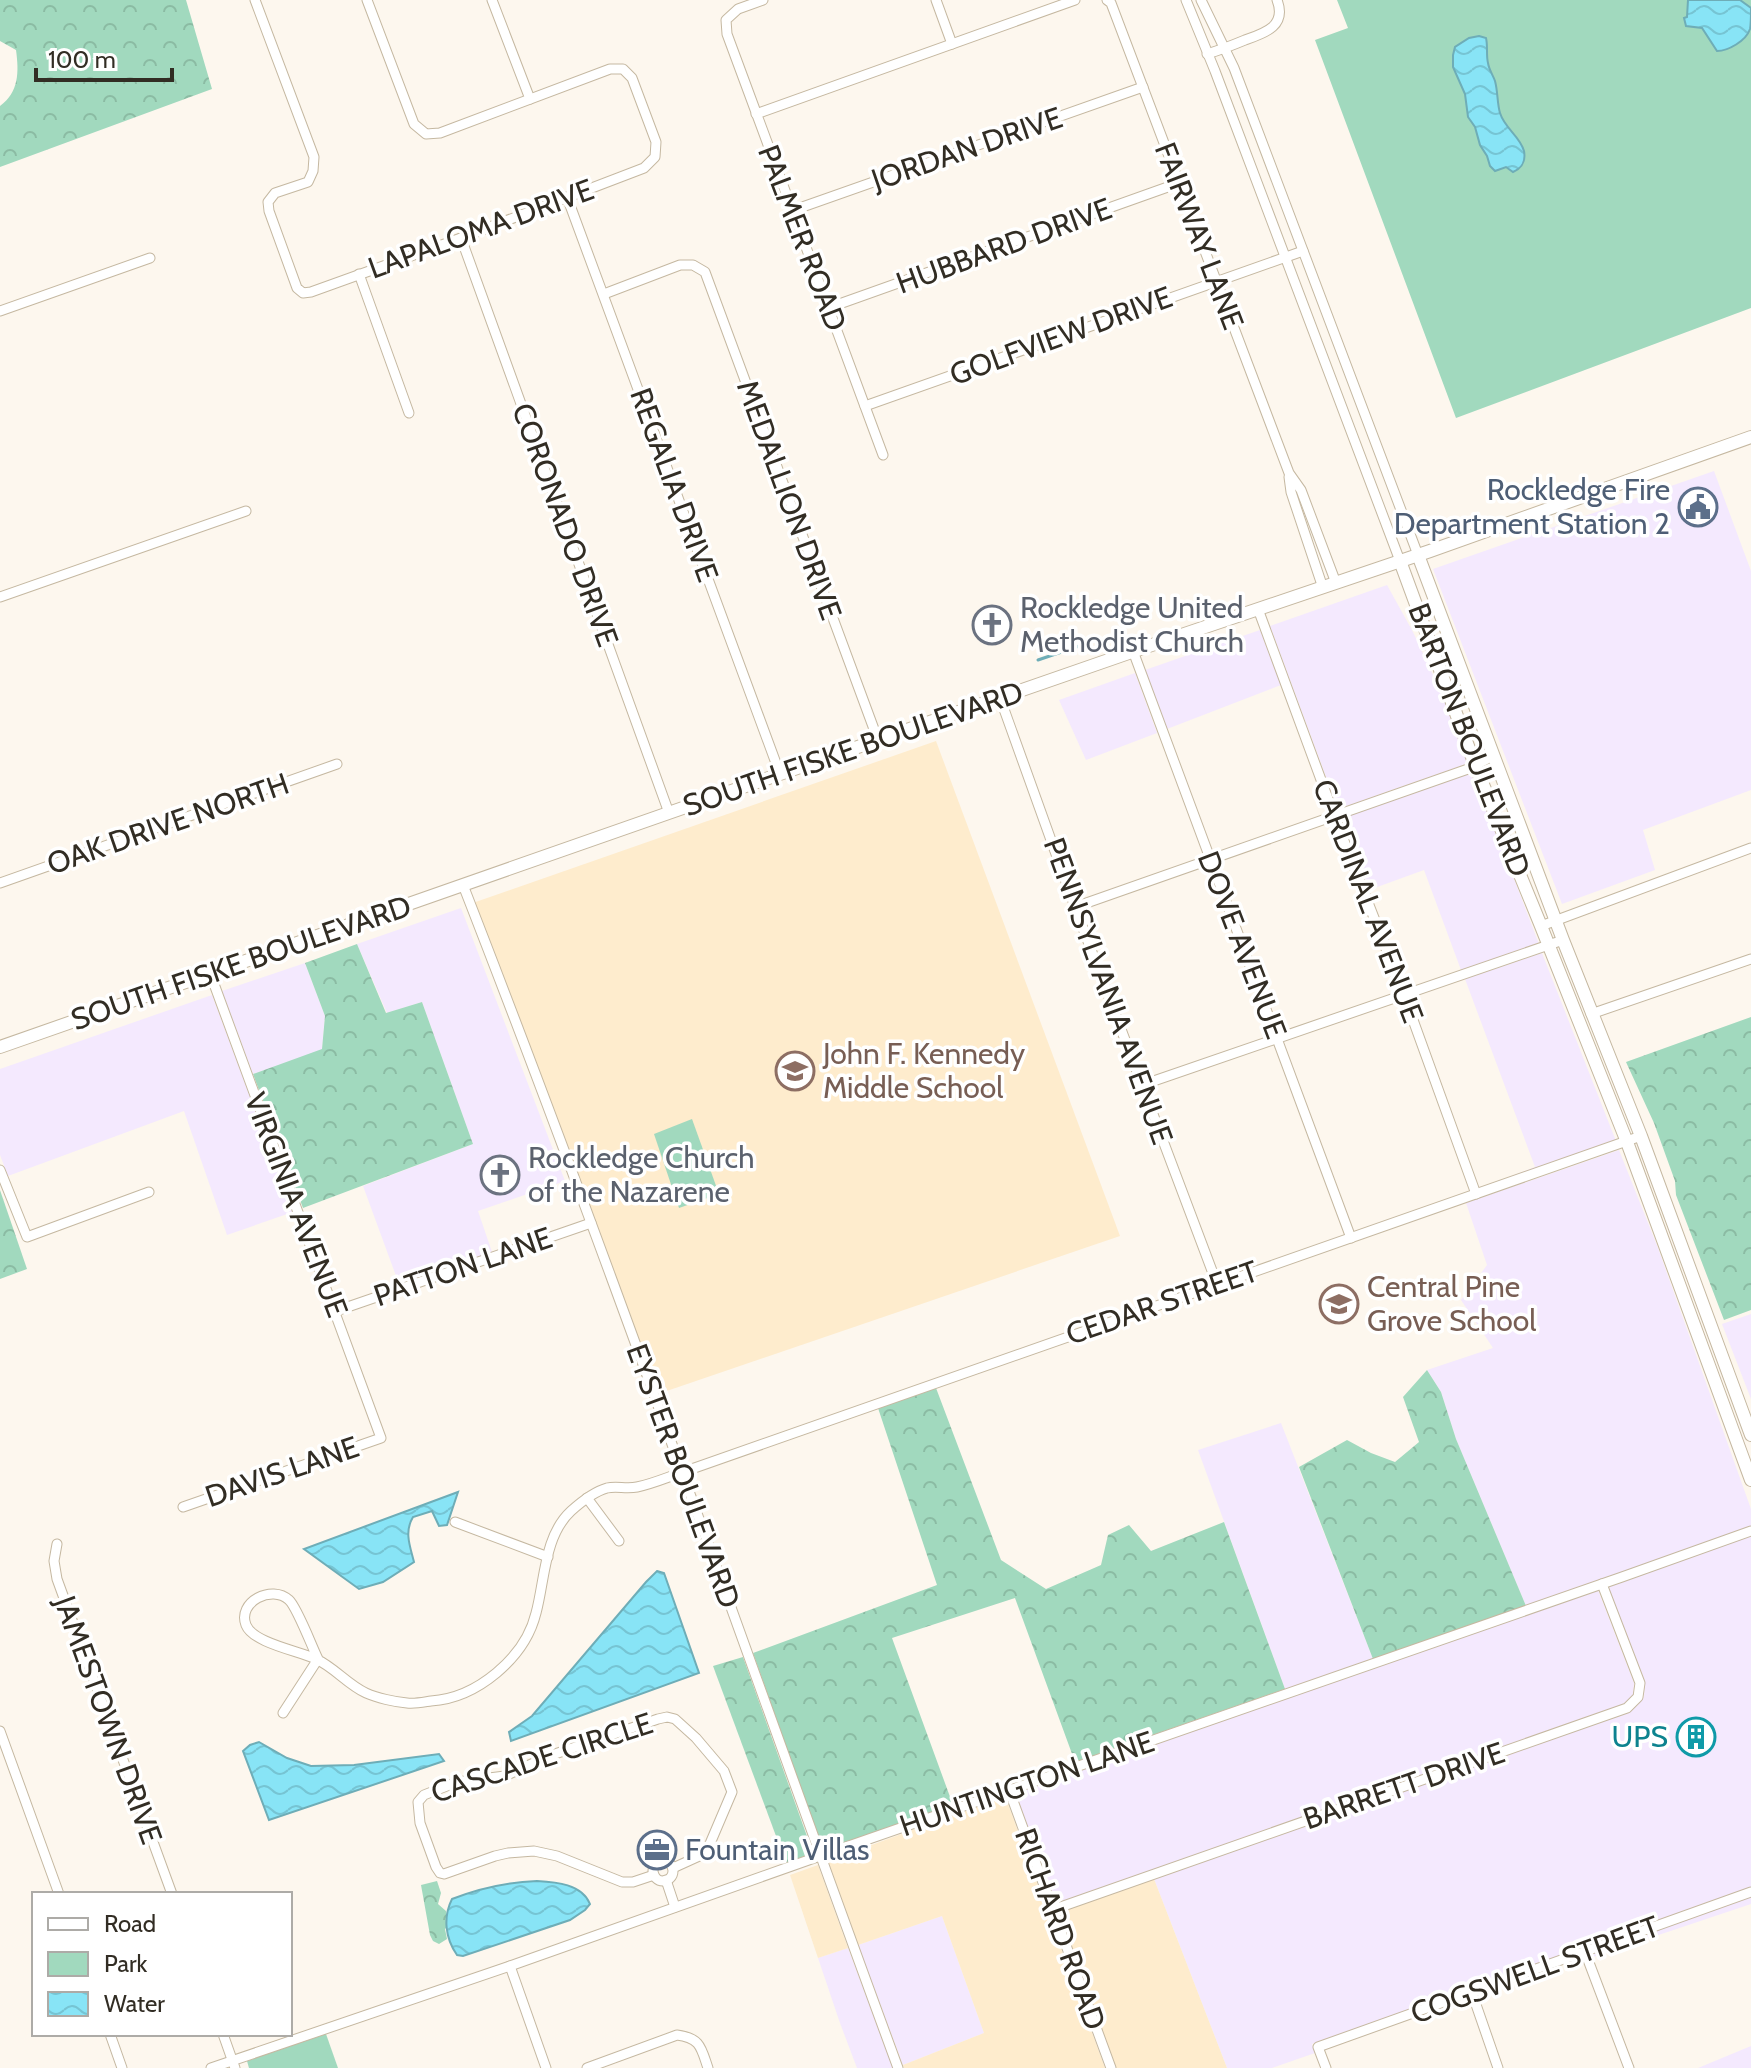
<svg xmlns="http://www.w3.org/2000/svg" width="1751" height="2068" font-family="Cabin,sans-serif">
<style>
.commercial{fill:#f4e9fe}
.built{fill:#feeccd}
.green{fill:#a1d9be}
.forest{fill:url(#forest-crowns)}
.water{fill:url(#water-waves);stroke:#6eadb7;stroke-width:2}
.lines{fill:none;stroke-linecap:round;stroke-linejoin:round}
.stream{stroke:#6eadb7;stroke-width:3}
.minor-casing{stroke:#c5b8a1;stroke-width:11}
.major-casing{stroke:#c5b8a1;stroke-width:14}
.minor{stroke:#fff;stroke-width:9}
.major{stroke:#fff;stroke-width:12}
.labels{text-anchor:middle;stroke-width:7;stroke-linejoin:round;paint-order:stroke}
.street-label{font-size:30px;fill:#322d24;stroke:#fff}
.service-label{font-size:30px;fill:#4e5e75;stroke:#fff;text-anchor:end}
.worship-label{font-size:30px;fill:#5b616d;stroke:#fff;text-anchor:start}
.education-label{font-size:30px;fill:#785e54;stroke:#fff;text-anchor:start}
.culture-label{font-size:30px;fill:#0d838f;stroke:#fff;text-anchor:end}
</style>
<defs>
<pattern id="forest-crowns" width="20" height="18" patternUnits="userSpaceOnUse" patternTransform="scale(2)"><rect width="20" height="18" fill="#a1d9be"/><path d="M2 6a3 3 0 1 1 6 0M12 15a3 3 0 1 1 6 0" fill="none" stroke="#8bbba3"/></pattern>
<pattern id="water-waves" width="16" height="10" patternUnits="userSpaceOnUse" patternTransform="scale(2)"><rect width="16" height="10" fill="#88e4f6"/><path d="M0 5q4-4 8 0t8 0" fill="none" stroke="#76c4d3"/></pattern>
</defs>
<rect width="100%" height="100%" fill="#fdf7ee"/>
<g class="commercial">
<path d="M1714 471 1751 571V790L1643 830 1655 870 1562 904 1433 569Z"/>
<path d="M1387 585 1413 632 1447 705 1469 763 1338 809 1270 626Z"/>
<path d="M1260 630 1281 685 1167 729 1145 670Z"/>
<path d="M1135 673 1157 733 1086 760 1059 700Z"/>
<path d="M1473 772 1539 944 1461 970 1424 870 1369 890 1341 818Z"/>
<path d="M461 908 565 1181 478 1211 492 1252 399 1284 363 1186 473 1144 422 1002 387 1013 357 944Z"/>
<path d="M1542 953 1616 1141 1480 1188 1535 1167 1465 979Z"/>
<path d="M305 963 325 1016 322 1050 253 1074 222 991Z"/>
<path d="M212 995 293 1212 227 1235 184 1111 8 1176 0 1155V1069Z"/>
<path d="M1619 1150 1658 1248 1751 1509V1526L1526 1606 1456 1439 1441 1392 1427 1370 1493 1348 1461 1300 1487 1265 1466 1203Z"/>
<path d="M1751 1314V1399L1722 1324Z"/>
<path d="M1281 1423 1373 1659 1285 1689 1198 1450Z"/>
<path d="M1751 1536V1887L1470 1989 1312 2044 1315 2053 1272 2068H1227L1154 1879 1628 1712 1644 1697 1645 1681 1608 1587Z"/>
<path d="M1598 1590 1634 1683 1633 1695 1624 1704 1056 1904 1015 1793Z"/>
<path d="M1751 1897V1904L1593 1957 1592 1954Z"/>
<path d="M942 1916 984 2033 903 2065 858 1945Z"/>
<path d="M848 1948 893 2068H857L840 2023 818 1958Z"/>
<path d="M1751 2046V2068H1698Z"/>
</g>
<g class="built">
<path d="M936 741 1120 1236 655 1395 467 905Z"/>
<path d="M1005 1796 1105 2068H904L903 2065 984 2033 942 1916 858 1945 828 1861Z"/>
<path d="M818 1865 848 1948 818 1958 790 1875Z"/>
<path d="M1154 1879 1227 2068H1116L1059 1912Z"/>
</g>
<g class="green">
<path d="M1337 0H1751V308L1456 418 1315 40 1348 28Z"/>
<path d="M692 1119 719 1194 679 1208 654 1134Z"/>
<path d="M326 2034 338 2068H249L247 2061Z"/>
</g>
<g class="forest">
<path d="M0 0H186L212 89 0 167V106C19 92 19 72 16 50L0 41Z"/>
<path d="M357 944 386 1013 422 1002 473 1144 303 1208 253 1074 322 1049 325 1016 305 963Z"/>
<path d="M1751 1017V1310L1724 1320 1676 1195 1675 1181 1654 1123 1626 1062Z"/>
<path d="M0 1190 27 1269 0 1279Z"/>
<path d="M1427 1370 1441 1392 1456 1439 1526 1606 1373 1659 1299 1467 1347 1440 1371 1453 1395 1462 1419 1442 1403 1397Z"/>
<path d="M936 1388 1001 1560 1046 1589 1101 1565 1108 1535 1129 1525 1151 1551 1224 1522 1285 1689 1075 1762 1015 1598 892 1638 953 1805 823 1850 753 1653 937 1585 878 1408Z"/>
<path d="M743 1657 813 1853 786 1863 713 1666Z"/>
<path d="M437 1881 441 1893 438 1904 446 1911 449 1925 445 1929 447 1939 439 1944 433 1941 430 1935 421 1885Z"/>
</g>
<g class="water">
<path d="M1688 0H1740L1751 8C1751 14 1751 24 1750 29 1746 41 1728 51 1717 51L1702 28 1686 26 1684 18 1687 17Z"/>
<path d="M1479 36 1486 38C1488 46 1486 55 1488 63 1489 70 1493 75 1495 81 1498 92 1497 103 1500 113 1505 129 1520 136 1524 151 1526 162 1522 168 1513 172L1506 167 1495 171 1490 166 1487 156 1480 145 1475 127 1468 117 1465 94 1453 67V55L1455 47 1469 38Z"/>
<path d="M458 1492 447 1525 439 1526 432 1511 413 1517C404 1532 410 1546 414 1562L383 1582 359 1589 304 1549Z"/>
<path d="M657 1571 664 1573 699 1673 511 1741 509 1732 532 1716 646 1582Z"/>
<path d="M259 1742 287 1758 311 1766 354 1765 439 1754 444 1761 269 1820 243 1751 250 1745Z"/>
<path d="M537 1881C556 1882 582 1884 590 1904L585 1910 570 1920 463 1956 457 1955C445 1938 443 1917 452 1899 480 1888 508 1882 537 1881Z"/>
</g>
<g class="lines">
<path class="stream" d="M1038 660 1085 644"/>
<g class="minor-casing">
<g id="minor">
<path d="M255 0 314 157 313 171 308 182 275 193 268 202 269 211 297 288 303 293 311 292 461 238 644 168 655 157 656 142 632 78 623 69H610L440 133 426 134 414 124 367 0"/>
<path d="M492 0 530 99"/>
<path d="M763 0 738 9 726 20 727 34 883 455"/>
<path d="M936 0 952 44"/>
<path d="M1107 0 1111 3 1289 473 1301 490 1336 583"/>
<path d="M1186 0 1215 71 1400 561"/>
<path d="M1201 0 1234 68 1418 555"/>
<path d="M1207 54C1220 50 1233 45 1245 40 1265 33 1287 26 1277 0"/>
<path d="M756 114 1075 0"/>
<path d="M567 197 780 774"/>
<path d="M791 211 1143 87"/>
<path d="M461 238 669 813"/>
<path d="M359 274 409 413"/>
<path d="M604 294 680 265H693L705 272 878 740"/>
<path d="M828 308 1179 183"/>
<path d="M0 311 150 258"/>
<path d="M865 406 1303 251"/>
<path d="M1289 477 1291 492 1323 588"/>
<path d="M0 597 246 511"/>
<path d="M1258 609 1334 815 1404 995 1476 1194"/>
<path d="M1133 651 1351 1238"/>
<path d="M1000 698 1075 907 1217 1284"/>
<path d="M0 883 337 764"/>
<path d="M463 885C616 1277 753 1674 898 2068"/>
<path d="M1075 907 1468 769 1493 756"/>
<path d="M1541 926 1751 848"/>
<path d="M1591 1014 1751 959"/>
<path d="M1142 1085 1563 940"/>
<path d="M0 1170 27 1237 149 1192"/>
<path d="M336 1311 591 1223"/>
<path d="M587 1498 619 1541"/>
<path d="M183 1507 381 1438 210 973"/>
<path d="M455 1522 548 1557"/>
<path d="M57 1544 54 1561 57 1579 172 1894"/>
<path d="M283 1713 318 1659C312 1647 297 1607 289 1600 272 1584 237 1602 246 1625 253 1643 299 1651 316 1659 334 1667 348 1685 366 1693 377 1698 395 1702 407 1703 415 1704 424 1702 431 1701 477 1698 525 1658 536 1613 545 1580 544 1536 571 1511 581 1502 593 1492 607 1488 616 1486 627 1489 637 1487 652 1484 668 1477 683 1472L1641 1136"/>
<path d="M0 1731 59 1894"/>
<path d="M1009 1790 1111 2068"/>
<circle cx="663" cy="1871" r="10"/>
<path d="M654 1875 633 1882H622L557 1856 534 1851 508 1853 495 1856 444 1874 440 1873 436 1867 420 1823 418 1802 424 1795 457 1782 505 1776 549 1756 658 1719 667 1717 675 1719 696 1738 724 1771 732 1792 706 1853 673 1868"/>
<path d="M666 1880 675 1907"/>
<path d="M1052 1910 1627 1708 1638 1697 1640 1683 1602 1584"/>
<path d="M1585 1952 1629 2068"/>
<path d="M510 1966 546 2068"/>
<path d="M1472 1993 1498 2068"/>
<path d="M110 2034 122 2068"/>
<path d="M223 2034 235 2068"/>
<path d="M211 2068 510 1966 820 1856 1622 1577 1751 1531"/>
<path d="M587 2068 677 2035C701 2038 701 2048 708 2068"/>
<path d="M1326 2068 1318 2047 1751 1892"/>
</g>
</g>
<g class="major-casing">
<g id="major">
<path d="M1418 555 1563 940 1641 1136 1751 1435"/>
<path d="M1400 561 1475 765 1541 926 1627 1142 1751 1480"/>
<path d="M0 1047 780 774 1146 647 1430 551 1751 437"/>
</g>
</g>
<use href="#minor" class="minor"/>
<use href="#major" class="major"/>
</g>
<defs>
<g id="civic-ring" transform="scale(2)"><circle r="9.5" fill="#fff" stroke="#5c6f8a" stroke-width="1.5"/><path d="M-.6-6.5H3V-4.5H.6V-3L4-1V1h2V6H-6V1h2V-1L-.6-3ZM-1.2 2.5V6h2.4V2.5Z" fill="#5c6f8a"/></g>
<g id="church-ring" transform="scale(2)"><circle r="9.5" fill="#fff" stroke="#6b7280" stroke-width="1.5"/><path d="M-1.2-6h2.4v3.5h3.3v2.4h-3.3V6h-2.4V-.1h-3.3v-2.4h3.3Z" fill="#6b7280"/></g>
<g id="school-ring" transform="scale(2)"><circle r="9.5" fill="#fff" stroke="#8d6e63" stroke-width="1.5"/><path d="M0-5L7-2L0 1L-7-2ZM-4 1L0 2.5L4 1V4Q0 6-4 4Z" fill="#8d6e63"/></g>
<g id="building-ring" transform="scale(2)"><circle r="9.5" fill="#fff" stroke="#0f9aa8" stroke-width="1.5"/><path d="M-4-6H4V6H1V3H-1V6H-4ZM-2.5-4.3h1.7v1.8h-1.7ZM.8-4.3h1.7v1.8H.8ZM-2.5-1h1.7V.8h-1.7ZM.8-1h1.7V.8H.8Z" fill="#0f9aa8"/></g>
<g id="office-ring" transform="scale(2)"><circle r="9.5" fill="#fff" stroke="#5c6f8a" stroke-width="1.5"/><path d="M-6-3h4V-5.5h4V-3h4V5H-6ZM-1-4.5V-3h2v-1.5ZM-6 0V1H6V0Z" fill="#5c6f8a"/></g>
</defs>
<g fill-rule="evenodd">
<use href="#civic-ring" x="1698" y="507"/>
<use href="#church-ring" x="992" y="625"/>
<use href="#school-ring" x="795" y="1071"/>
<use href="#church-ring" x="500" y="1175"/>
<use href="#school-ring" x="1339" y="1304"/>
<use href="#building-ring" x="1696" y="1737"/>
<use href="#office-ring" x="657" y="1850"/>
</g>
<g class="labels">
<g class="street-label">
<text transform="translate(967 149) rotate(-19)" y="10">JORDAN DRIVE</text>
<text transform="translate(481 229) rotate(-20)" y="10">LAPALOMA DRIVE</text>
<text transform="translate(1199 236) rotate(69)" y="10">FAIRWAY LANE</text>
<text transform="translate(802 238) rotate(69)" y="10">PALMER ROAD</text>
<text transform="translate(1004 246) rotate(-20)" y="10">HUBBARD DRIVE</text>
<text transform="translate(1061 336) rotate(-20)" y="10">GOLFVIEW DRIVE</text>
<text transform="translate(674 485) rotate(70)" y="10">REGALIA DRIVE</text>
<text transform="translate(789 500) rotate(70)" y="10">MEDALLION DRIVE</text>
<text transform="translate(565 525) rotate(70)" y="10">CORONADO DRIVE</text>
<text transform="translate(1469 740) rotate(69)" y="10">BARTON BOULEVARD</text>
<text transform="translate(853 749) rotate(-19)" y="10">SOUTH FISKE BOULEVARD</text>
<text transform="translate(168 824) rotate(-19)" y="10">OAK DRIVE NORTH</text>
<text transform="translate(1368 901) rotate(69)" y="10">CARDINAL AVENUE</text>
<text transform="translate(1242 945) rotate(69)" y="10">DOVE AVENUE</text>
<text transform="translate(241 963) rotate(-19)" y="10">SOUTH FISKE BOULEVARD</text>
<text transform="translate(1108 991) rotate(70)" y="10">PENNSYLVANIA AVENUE</text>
<text transform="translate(296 1205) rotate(69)" y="10">VIRGINIA AVENUE</text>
<text transform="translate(463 1267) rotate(-19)" y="10">PATTON LANE</text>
<text transform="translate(1162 1303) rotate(-19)" y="10">CEDAR STREET</text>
<text transform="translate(282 1472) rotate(-19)" y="10">DAVIS LANE</text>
<text transform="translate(683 1476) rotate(70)" y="10">EYSTER BOULEVARD</text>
<text transform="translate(108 1720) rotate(70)" y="10">JAMESTOWN DRIVE</text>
<text transform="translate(542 1758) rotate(-18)" y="10">CASCADE CIRCLE</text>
<text transform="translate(1027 1784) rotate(-19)" y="10">HUNTINGTON LANE</text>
<text transform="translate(1404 1786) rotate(-19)" y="10">BARRETT DRIVE</text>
<text transform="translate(1060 1929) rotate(70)" y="10">RICHARD ROAD</text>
<text transform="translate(1535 1970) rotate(-20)" y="10">COGSWELL STREET</text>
</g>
<g class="service-label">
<text x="1670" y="500">Rockledge Fire<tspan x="1670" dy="34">Department Station 2</tspan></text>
<text x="685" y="1860" text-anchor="start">Fountain Villas</text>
</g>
<g class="worship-label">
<text x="1020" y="618">Rockledge United<tspan x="1020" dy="34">Methodist Church</tspan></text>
<text x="528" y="1168">Rockledge Church<tspan x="528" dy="34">of the Nazarene</tspan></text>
</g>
<g class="education-label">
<text x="823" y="1064">John F. Kennedy<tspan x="823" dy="34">Middle School</tspan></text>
<text x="1367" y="1297">Central Pine<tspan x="1367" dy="34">Grove School</tspan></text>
</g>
<g class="culture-label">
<text x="1668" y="1747">UPS</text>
</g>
</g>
<rect x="32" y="1892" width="260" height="144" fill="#ffffff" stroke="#adaba7" stroke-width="2"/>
<rect x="48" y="1918" width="40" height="12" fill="#ffffff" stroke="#adaba7" stroke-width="2"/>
<text x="104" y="1932" font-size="24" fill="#322d24">Road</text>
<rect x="48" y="1952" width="40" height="24" fill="#a1d9be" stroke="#adaba7" stroke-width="2"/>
<text x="104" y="1972" font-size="24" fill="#322d24">Park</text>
<rect x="48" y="1992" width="40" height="24" fill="url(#water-waves)" stroke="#adaba7" stroke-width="2"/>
<text x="104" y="2012" font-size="24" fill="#322d24">Water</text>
<path d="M36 68v12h136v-12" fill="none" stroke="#322d24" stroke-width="4"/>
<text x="48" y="68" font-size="24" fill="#322d24" stroke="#ffffff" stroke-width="6" paint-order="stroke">100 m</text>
</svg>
